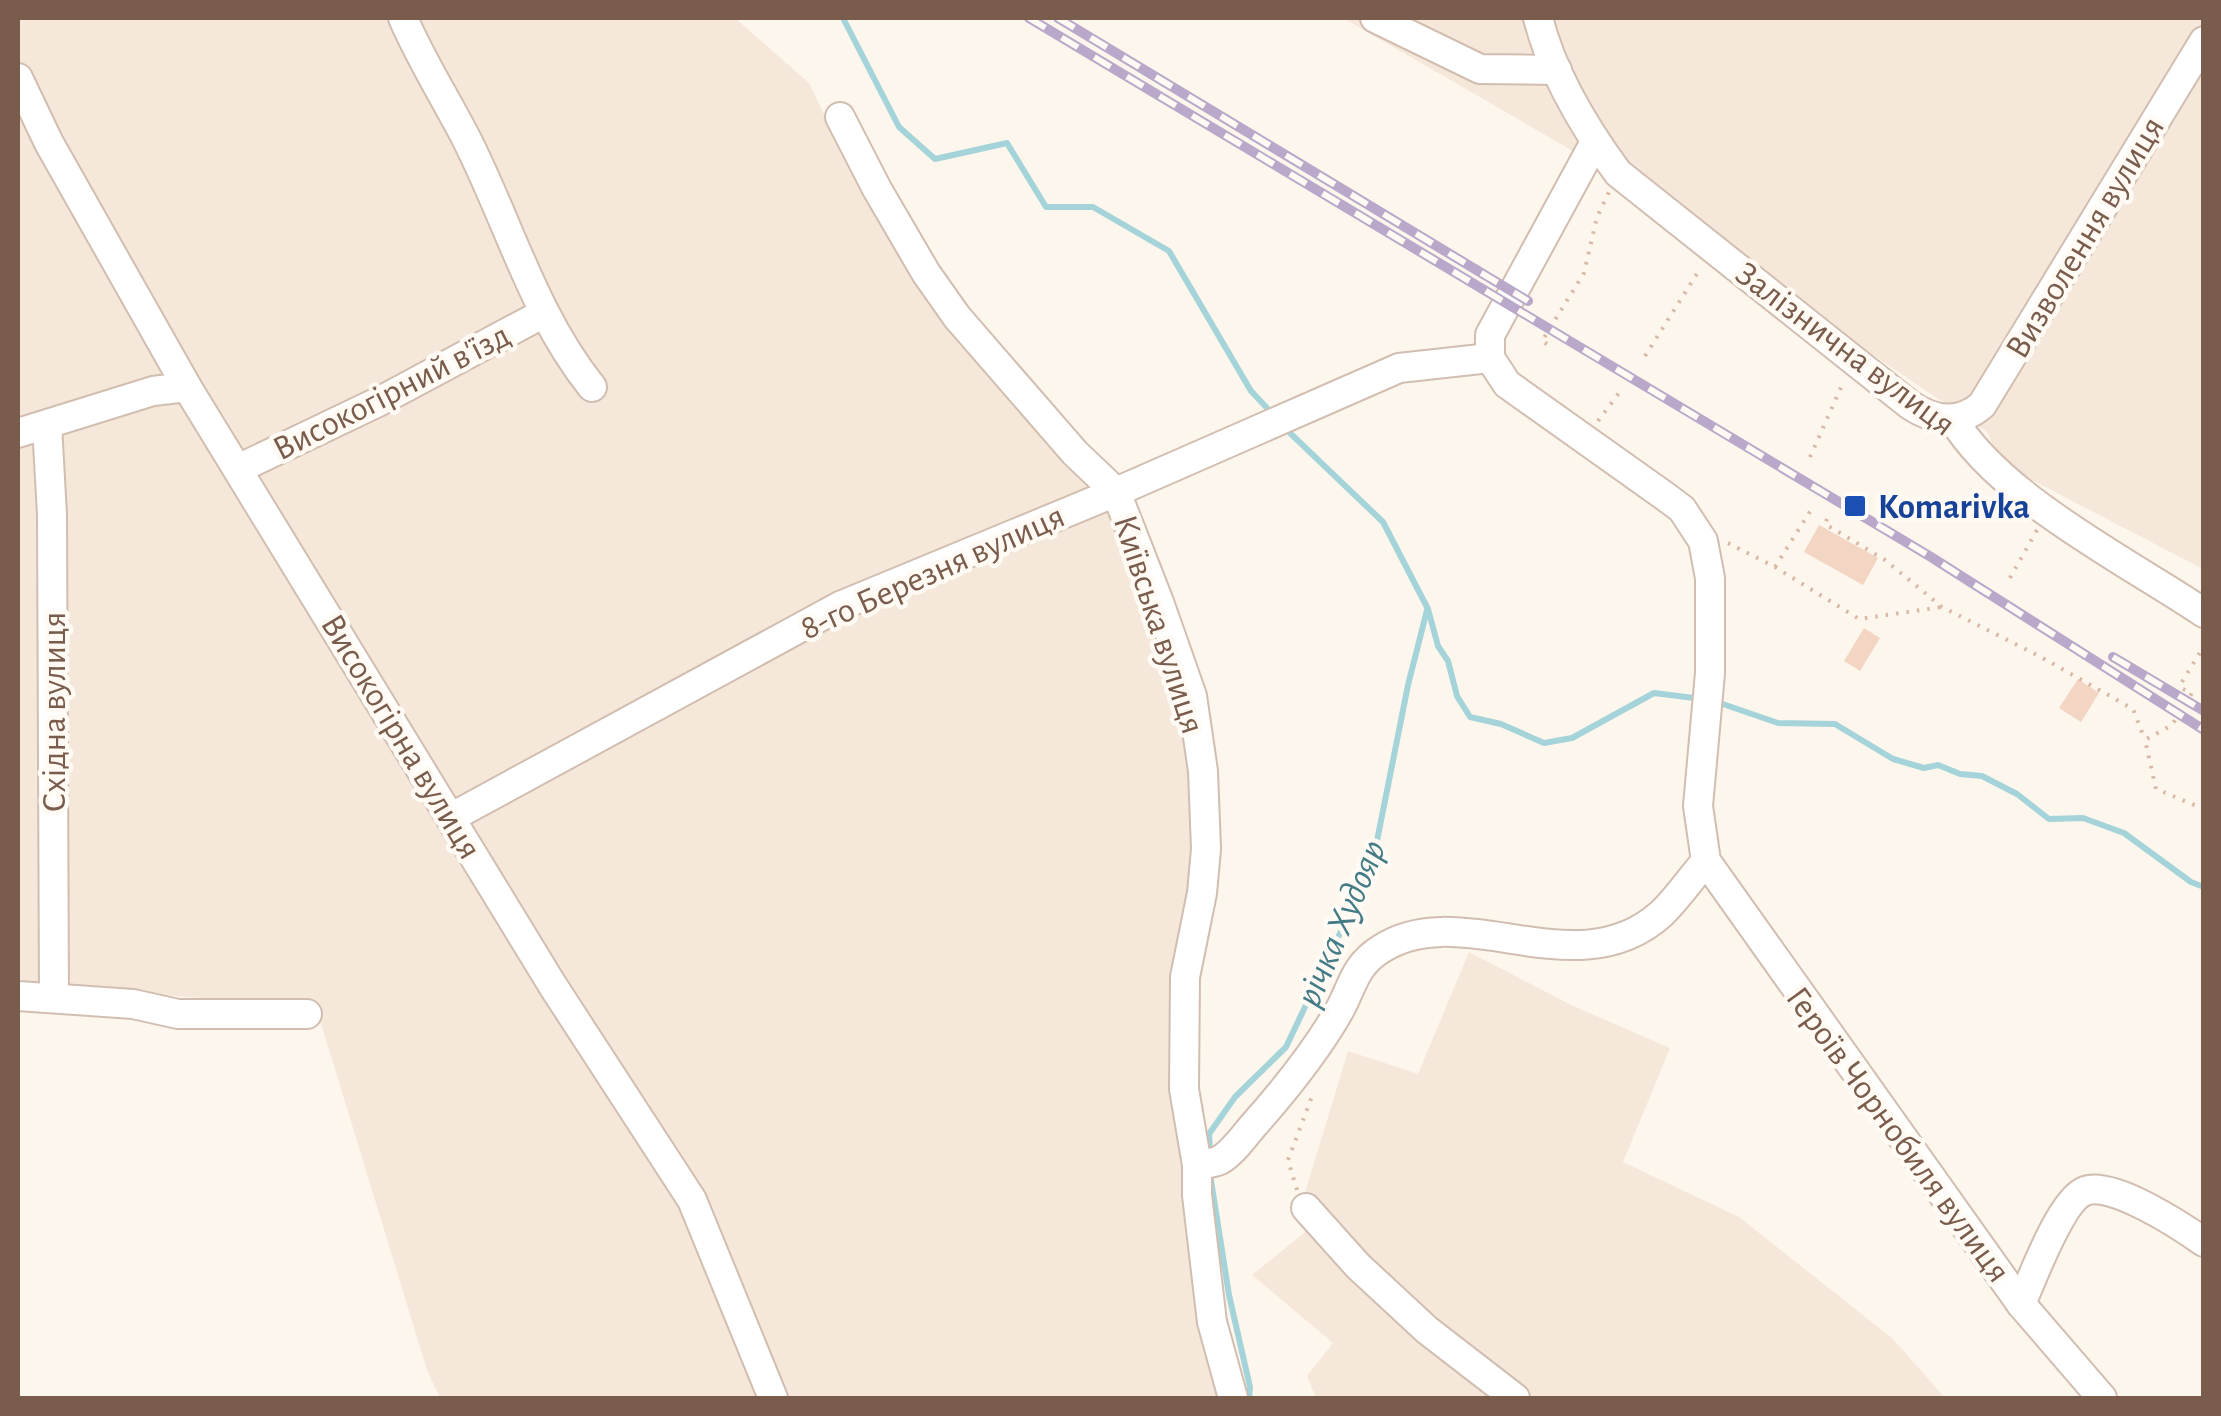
<svg xmlns="http://www.w3.org/2000/svg" width="2221" height="1416" font-family="'Alegreya Sans',sans-serif">
<style>
.residential{fill:#f5e8da}
.lines{fill:none;stroke-linecap:round;stroke-linejoin:round}
.stream{stroke:#a5d3da;stroke-width:6}
.building{fill:#f3d5c3}
.minor-casing{stroke:#d1beb0;stroke-width:32}
.path{stroke:#d9b8a5;stroke-width:4;stroke-dasharray:2.5 8;stroke-linecap:butt}
.minor{stroke:#fff;stroke-width:28}
.rail-casing{stroke:#b9a8c9;stroke-width:10}
.rail{stroke:#fffaf3;stroke-width:6;stroke-dasharray:19;stroke-linecap:butt}
.transit-dot{fill:#1a4fb4;stroke:#fffaf3;stroke-width:4}
.labels{text-anchor:middle;stroke-width:9;stroke-linejoin:round;paint-order:stroke}
.street-label{font-size:35px;fill:#7a5c4d;stroke:#fffaf3}
.transit-label{font-size:35px;font-weight:bold;fill:#164399;stroke:#fffaf3;text-anchor:start}
.water-label{font-size:38px;font-style:italic;fill:#437c86;stroke:#fffaf3}
</style>
<rect width="100%" height="100%" fill="#fdf6ec"/>
<g class="residential">
<path d="M18 18H735L809 83 843 154 887 232 930 298 977 364 1090 483 1115 514 1177 684 1196 808 1190 887 1178 969 1219 1398H440L427 1370 316 1007 18 984Z"/>
<path d="M1343 18H2203V569L2028 478 1996 451 1987 432 1566 147Z"/>
<path d="M1469 952 1571 1005 1670 1048 1623 1162 1739 1217 1893 1339 1945 1398H1316L1307 1376 1333 1343 1252 1275 1324 1217 1304 1196 1348 1051 1418 1074Z"/>
</g>
<g class="lines">
<g class="stream">
<path d="M843 18 899 127 935 159 1007 143 1046 207H1093L1169 251 1251 391 1267 408"/>
<path d="M1290 433 1383 522 1428 609 1438 646 1448 661 1457 696 1470 717 1501 724 1544 743 1572 738 1654 693 1702 699"/>
<path d="M1714 701 1778 723 1835 724 1893 759 1924 768 1938 765 1960 774 1982 776 2017 794 2049 819 2083 818 2124 833 2191 882 2204 887"/>
<path d="M1210 1150 1209 1134 1235 1097 1286 1047 1372 866 1408 685 1427 610"/>
<path d="M1210 1174 1229 1295 1250 1387 1249 1398"/>
</g>
</g>
<g class="building">
<path d="M1819 525 1878 558 1863 585 1804 552Z"/>
<path d="M1864 628 1880 638 1860 671 1844 661Z"/>
<path d="M2078 679 2099 693 2081 722 2059 708Z"/>
</g>
<g class="lines">
<g class="minor-casing">
<g id="minor">
<path d="M403 18C421 60 446 99 467 140 509 223 534 315 592 387"/>
<path d="M1375 18 1480 69 1557 70"/>
<path d="M1538 18C1552 73 1584 127 1618 173L1910 405C1934 421 1959 425 1982 405L2204 41"/>
<path d="M18 78 49 143 187 387 553 986 692 1200 773 1398"/>
<path d="M840 117 877 189 926 273 957 317 1075 453 1116 492 1159 602 1192 696 1203 771 1206 849 1202 893 1185 977 1184 1089 1197 1165V1195L1212 1322 1233 1398"/>
<path d="M1595 142 1490 335V358L1507 384 1666 497 1682 509 1703 541 1710 578V673L1698 806 1706 861 2021 1304 2102 1398"/>
<path d="M1953 419C1999 497 2128 562 2204 613"/>
<path d="M47 425 52 515 54 998"/>
<path d="M18 433 153 391 187 387"/>
<path d="M238 469 380 401 544 313"/>
<path d="M452 817 840 606 1116 492 1399 368 1490 358"/>
<path d="M18 996 133 1004 178 1014H307"/>
<path d="M1197 1165C1204 1164 1214 1163 1220 1160 1232 1153 1243 1138 1252 1127 1284 1091 1315 1053 1339 1011 1353 986 1354 966 1381 949 1462 896 1576 990 1661 914 1677 899 1691 878 1706 861"/>
<path d="M1306 1208 1358 1266 1427 1330 1515 1398"/>
<path d="M2021 1304C2032 1279 2061 1200 2085 1191 2111 1180 2181 1226 2204 1242"/>
</g>
</g>
<g class="path">
<path d="M1547 344 1542 341 1584 273 1597 217 1609 192"/>
<path d="M1645 356 1700 269"/>
<path d="M1598 421 1619 393"/>
<path d="M1810 457 1843 383"/>
<path d="M1827 519 1825 524 1885 560 1942 607 2041 657 2133 709 2145 740"/>
<path d="M1728 543 1775 567 1859 619 1942 607"/>
<path d="M1775 567 1811 510"/>
<path d="M2010 578 2037 530"/>
<path d="M2182 682 2204 646"/>
<path d="M2183 689 2192 693 2172 725 2145 740 2156 789 2204 809"/>
<path d="M1297 1190 1288 1160 1314 1091"/>
</g>
<use href="#minor" class="minor"/>
<g class="rail-casing">
<g id="rail">
<path d="M1029 18 1931 557 2204 730"/>
<path d="M1058 18 1528 301"/>
<path d="M2113 657 2204 711"/>
</g>
</g>
<use href="#rail" class="rail"/>
</g>
<rect class="transit-dot" x="1843" y="494" width="24" height="24" rx="5"/>
<g class="labels">
<g class="street-label">
<text transform="translate(2084 237) rotate(-59)" y="12">Визволення вулиця</text>
<text transform="translate(1846 348) rotate(37)" y="12">Залізнична вулиця</text>
<text transform="translate(391 391) rotate(-27)" y="12">Високогірний в'їзд</text>
<text transform="translate(932 571) rotate(-24)" y="12">8-го Березня вулиця</text>
<text transform="translate(1160 624) rotate(72)" y="12">Київська вулиця</text>
<text transform="translate(53 712) rotate(-90)" y="12">Східна вулиця</text>
<text transform="translate(402 736) rotate(59)" y="12">Високогірна вулиця</text>
<text transform="translate(1899 1134) rotate(54)" y="12">Героїв Чорнобиля вулиця</text>
</g>
<g class="transit-label">
<text x="1878" y="518">Komarivka</text>
</g>
<g class="water-label">
<text transform="translate(1340 923) rotate(-67)" y="13">річка Худояр</text>
</g>
</g>
<rect width="2221" height="1416" fill="none" stroke="#7a5c4d" stroke-width="40"/>
</svg>
